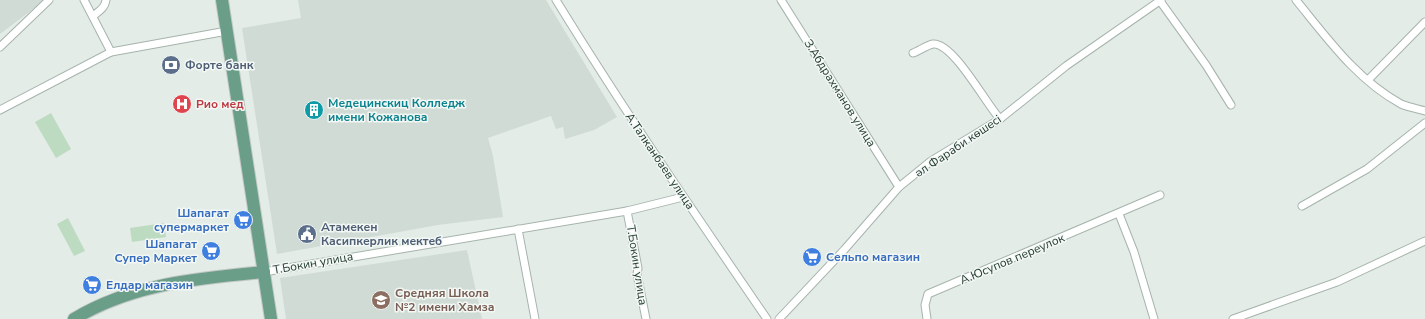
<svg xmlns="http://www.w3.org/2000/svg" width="1425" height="319" font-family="'Nunito Sans',sans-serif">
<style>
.built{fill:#d1dbd5}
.green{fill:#bddbc1}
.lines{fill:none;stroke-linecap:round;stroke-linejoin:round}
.street-casing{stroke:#a6b4ac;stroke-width:9}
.primary-casing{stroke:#c2c8c6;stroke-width:14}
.street{stroke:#fff;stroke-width:7}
.primary{stroke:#6a9e89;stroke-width:12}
.labels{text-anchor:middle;stroke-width:3;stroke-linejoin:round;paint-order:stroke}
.service-label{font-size:12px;font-weight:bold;fill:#4e5e75;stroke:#f3f8f5;text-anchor:start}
.street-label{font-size:12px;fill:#243c32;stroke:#f3f8f5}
.culture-label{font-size:12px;font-weight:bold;fill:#0d838f;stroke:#f3f8f5;text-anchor:start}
.health-label{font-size:12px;font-weight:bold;fill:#be3a42;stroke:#f3f8f5;text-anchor:start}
.shop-label{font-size:12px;font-weight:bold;fill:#366cbe;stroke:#f3f8f5;text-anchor:end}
.education-label{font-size:12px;font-weight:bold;fill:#785e54;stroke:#f3f8f5;text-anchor:start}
</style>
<rect width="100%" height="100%" fill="#e3ece6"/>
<g class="built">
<path d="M0 0H45L0 34Z"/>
<path d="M298 0H546L617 117 594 130 565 139 563 127 556 129 551 116 488 138 493 156 503 217 438 225 277 254 242 28 301 18Z"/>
<path d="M467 250 482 319H286L280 278Z"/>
</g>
<g class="green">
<path d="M51 113 71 149 56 158 35 122Z"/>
<path d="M68 218 85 251 74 256 57 224Z"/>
<path d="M164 223 166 237 132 242 130 228Z"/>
</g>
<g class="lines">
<g class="street-casing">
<g id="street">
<path d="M84 0 111 52"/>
<path d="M556 0C623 109 695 214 767 319"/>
<path d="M781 0 899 187"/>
<path d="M1296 0C1327 38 1357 80 1401 104 1408 107 1418 109 1425 111"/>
<path d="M1160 1 1206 65 1231 105"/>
<path d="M93 16C99 11 105 8 106 0"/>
<path d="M0 47 49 0"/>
<path d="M913 53C919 51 927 45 933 44 953 42 986 104 1000 119"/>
<path d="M1368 80 1425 22"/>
<path d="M0 110 111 52 227 31"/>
<path d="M1302 206 1367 169 1425 123"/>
<path d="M627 211 638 268 637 274 646 319"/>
<path d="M1119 214 1134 252 1154 319"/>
<path d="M518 229 535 319"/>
<path d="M264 272 627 211 683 197"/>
<path d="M779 319 844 250 899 187 931 161 1000 119 1066 66 1161 0"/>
<path d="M927 319 925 305 928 294 1160 195"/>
<path d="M1233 319 1337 282 1425 241"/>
</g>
</g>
<g class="primary-casing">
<g id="primary">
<path d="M222 0 271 319"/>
<path d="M74 319C132 284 199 278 264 272"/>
</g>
</g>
<use href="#street" class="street"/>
<use href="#primary" class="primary"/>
</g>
<defs>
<g id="bank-disc" transform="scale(1)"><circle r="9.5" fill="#5c6f8a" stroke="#f3f8f5"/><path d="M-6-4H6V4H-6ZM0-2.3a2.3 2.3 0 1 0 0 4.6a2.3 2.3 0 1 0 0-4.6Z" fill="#fff"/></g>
<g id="hospital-disc" transform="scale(1)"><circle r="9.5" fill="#e0444e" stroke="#f3f8f5"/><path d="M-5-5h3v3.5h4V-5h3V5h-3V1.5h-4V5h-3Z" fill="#fff"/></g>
<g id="building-disc" transform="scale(1)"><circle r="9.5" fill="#0f9aa8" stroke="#f3f8f5"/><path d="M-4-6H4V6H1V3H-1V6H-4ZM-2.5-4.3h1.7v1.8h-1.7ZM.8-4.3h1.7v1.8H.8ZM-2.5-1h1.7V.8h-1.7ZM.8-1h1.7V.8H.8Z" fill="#fff"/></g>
<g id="supermarket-disc" transform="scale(1)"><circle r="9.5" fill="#3f7fe0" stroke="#f3f8f5"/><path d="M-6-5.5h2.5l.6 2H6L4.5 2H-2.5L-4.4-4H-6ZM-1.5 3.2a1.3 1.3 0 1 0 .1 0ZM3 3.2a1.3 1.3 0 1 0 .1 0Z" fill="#fff"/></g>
<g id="civic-disc" transform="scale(1)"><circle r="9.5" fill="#5c6f8a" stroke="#f3f8f5"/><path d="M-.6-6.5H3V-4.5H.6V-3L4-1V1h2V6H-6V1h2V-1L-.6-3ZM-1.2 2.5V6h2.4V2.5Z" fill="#fff"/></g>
<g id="school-disc" transform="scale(1)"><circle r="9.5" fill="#8d6e63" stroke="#f3f8f5"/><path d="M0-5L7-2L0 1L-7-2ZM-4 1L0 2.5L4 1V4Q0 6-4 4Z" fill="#fff"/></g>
</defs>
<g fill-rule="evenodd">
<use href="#bank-disc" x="171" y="65"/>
<use href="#hospital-disc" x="182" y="104"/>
<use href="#building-disc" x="314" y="110"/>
<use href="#supermarket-disc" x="243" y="220"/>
<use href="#civic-disc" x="307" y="234"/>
<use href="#supermarket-disc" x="211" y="251"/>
<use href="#supermarket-disc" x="812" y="257"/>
<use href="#supermarket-disc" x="92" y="285"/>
<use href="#school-disc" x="381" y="300"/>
</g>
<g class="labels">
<g class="service-label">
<text x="185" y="69">Форте банк</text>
<text x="321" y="231">Атамекен<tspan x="321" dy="14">Касипкерлик мектеб</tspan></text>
</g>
<g class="street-label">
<text transform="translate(840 93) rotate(58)" y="4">З.Абдрахманов улица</text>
<text transform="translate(958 146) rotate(-34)" y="4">әл Фараби көшесі</text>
<text transform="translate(660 161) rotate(56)" y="4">А.Талканбаев улица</text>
<text transform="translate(1012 259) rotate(-23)" y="4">А.Юсупов переулок</text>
<text transform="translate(313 263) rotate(-10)" y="4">Т.Бокин улица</text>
<text transform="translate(637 265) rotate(81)" y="4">Т.Бокин улица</text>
</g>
<g class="culture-label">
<text x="328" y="107">Медецинскиц Колледж<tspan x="328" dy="14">имени Кожанова</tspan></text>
</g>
<g class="health-label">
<text x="196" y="108">Рио мед</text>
</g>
<g class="shop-label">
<text x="229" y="217">Шапагат<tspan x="229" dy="14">супермаркет</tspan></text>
<text x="197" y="248">Шапагат<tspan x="197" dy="14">Супер Маркет</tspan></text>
<text x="826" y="261" text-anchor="start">Сельпо магазин</text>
<text x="106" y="289" text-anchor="start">Елдар магазин</text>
</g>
<g class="education-label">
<text x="395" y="297">Средняя Школа<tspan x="395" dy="14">№2 имени Хамза</tspan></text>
</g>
</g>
</svg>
